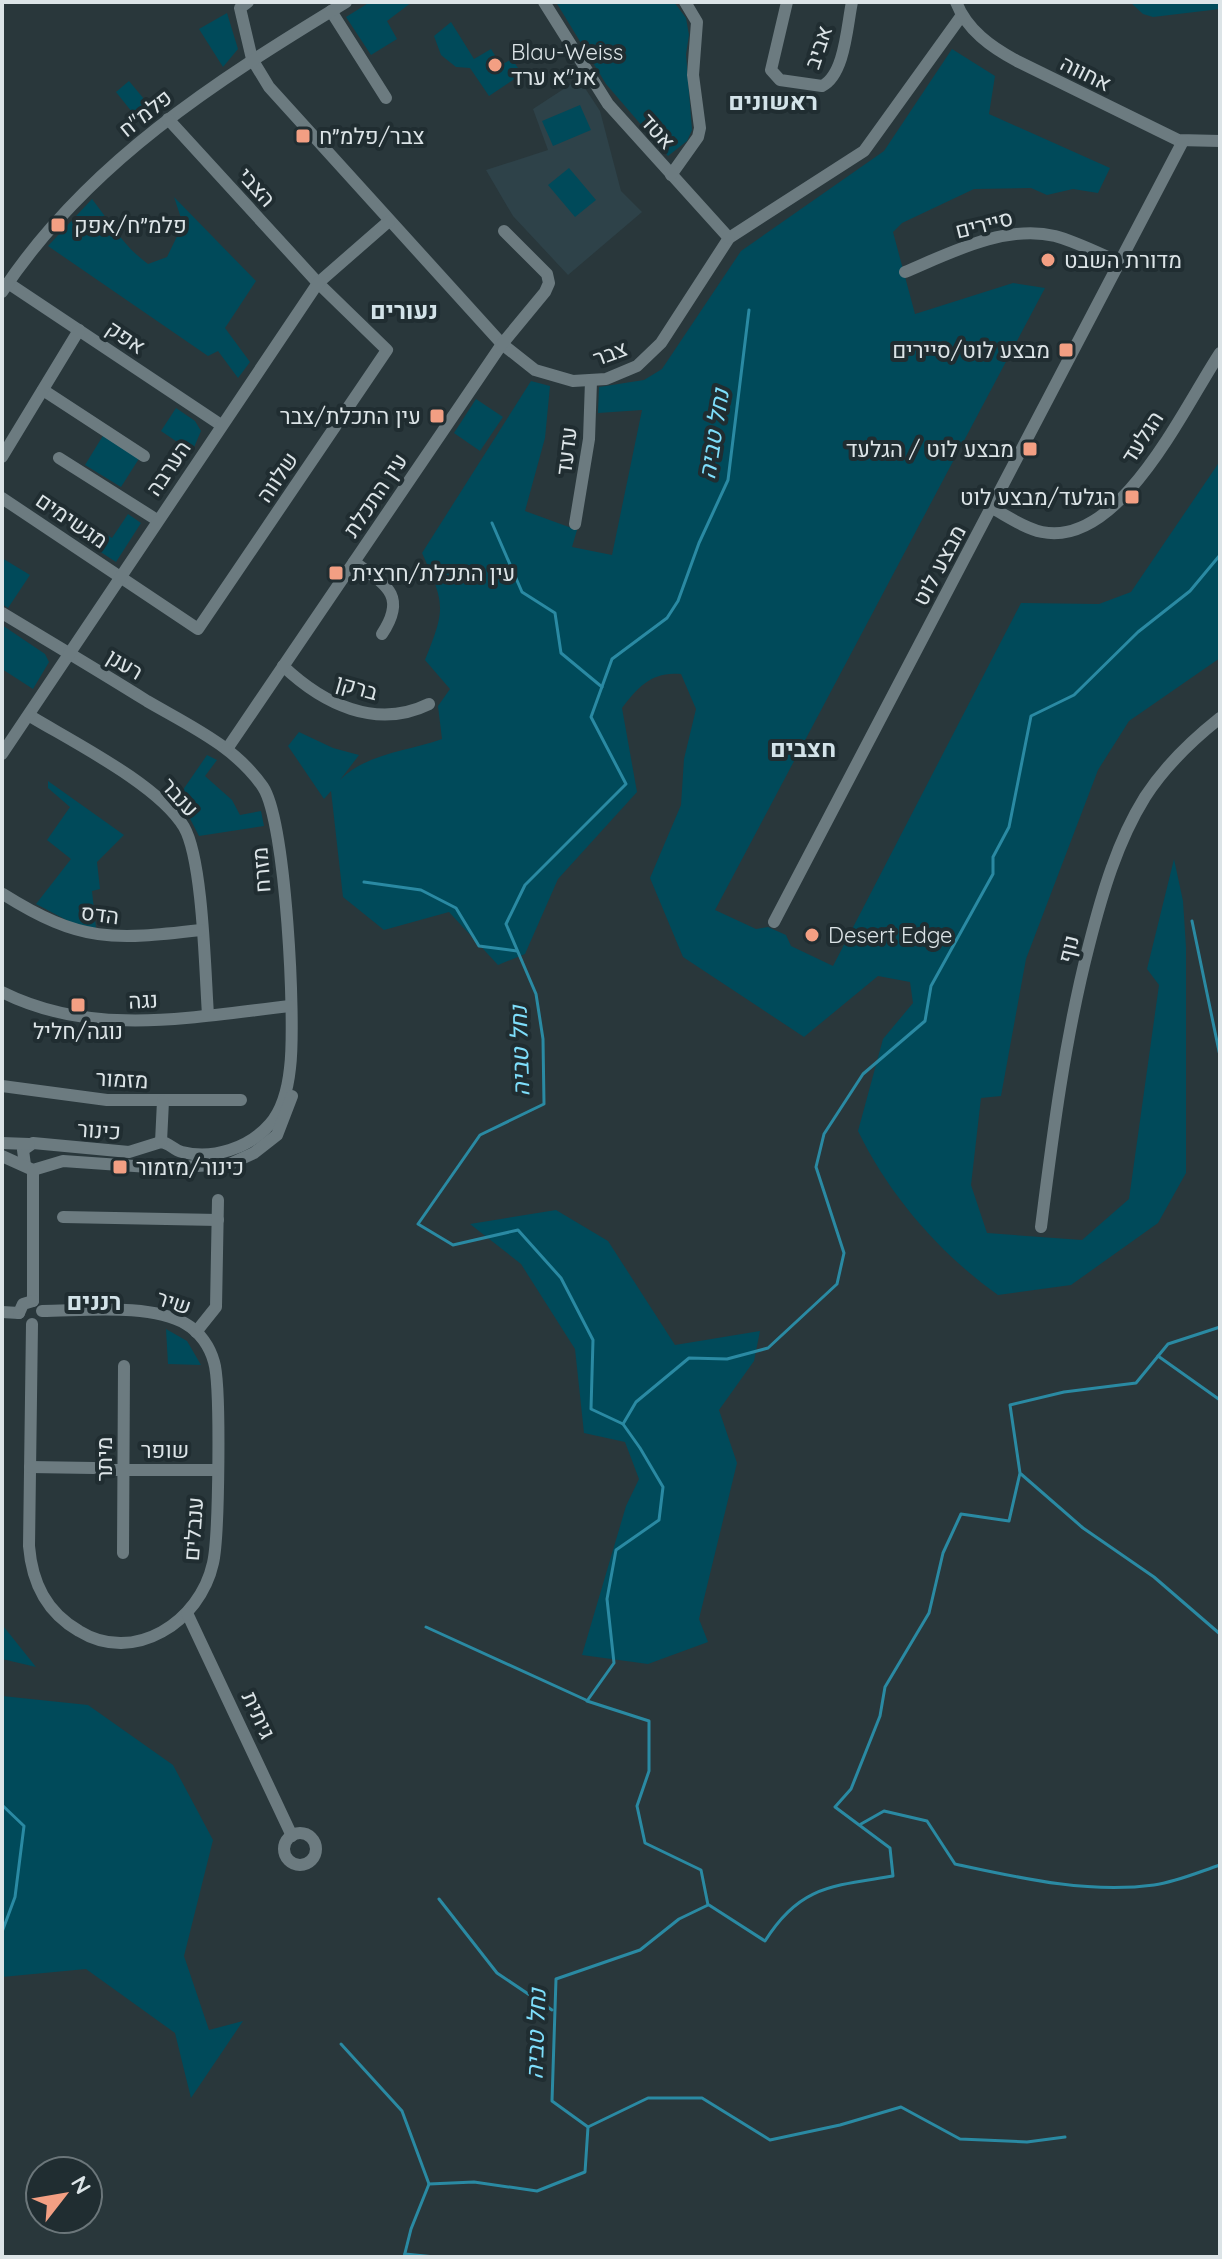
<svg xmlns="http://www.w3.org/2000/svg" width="1222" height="2259" font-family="Quicksand,Heebo,sans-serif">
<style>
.built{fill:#2e4249}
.green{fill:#004a5a}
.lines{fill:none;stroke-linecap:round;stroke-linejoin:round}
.stream{stroke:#2a8aa3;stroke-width:3}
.minor{stroke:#6c7b80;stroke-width:12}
.poi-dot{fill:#f39f83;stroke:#202d31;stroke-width:3}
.labels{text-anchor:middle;stroke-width:8;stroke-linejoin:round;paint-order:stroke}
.street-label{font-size:22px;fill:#dce4e7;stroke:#202d31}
.poi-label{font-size:22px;fill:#dce4e7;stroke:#202d31;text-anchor:start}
.neighbourhood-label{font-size:24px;font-weight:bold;fill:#d3e3e9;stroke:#202d31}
.water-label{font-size:24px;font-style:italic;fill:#7edefb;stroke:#202d31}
</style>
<rect width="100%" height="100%" fill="#29373b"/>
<path class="built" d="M579 79 600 111 621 191 642 212 568 275 513 216 486 170 548 150 533 109Z"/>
<g class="green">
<path d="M370 2H412L387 21 397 39 371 55 346 17Z"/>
<path d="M556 2H674L686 18 689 35 686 54 692 130 687 141 668 156 606 84Z"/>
<path d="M1130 2H1220V9L1153 17 1143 14Z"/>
<path d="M227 13 238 49 223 67 199 29Z"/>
<path d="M451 22 474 59 491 49 501 65 512 59 522 74 489 96 470 68 456 67 441 55 434 36Z"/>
<path d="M952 49 995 76 989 114 1110 168 1098 193 1073 189 1047 195 1031 188 974 189 902 223 893 232 915 314 1013 283 1045 288 715 910 756 929 768 927 786 935 791 946 833 966 1021 603 1099 604 1131 592 1220 461V658L1129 721 1098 770 1026 959 1001 1096 981 1098 971 1185 987 1233 1082 1240 1129 1199 1159 985 1147 969 1174 859 1183 901 1186 947V1173L1158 1223 1071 1285 998 1295C940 1254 889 1195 858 1131L883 1039 913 1003 910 982 878 976 804 1037 683 957 650 878 681 805 684 759 696 709 681 674C652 671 638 687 622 708L637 792 558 879 525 954 498 965 449 912 384 930 343 897 331 791 324 799 288 746 299 732 333 748 359 755 340 780C365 754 408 751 442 739L438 706 450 689 425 660C446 608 445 604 422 553L531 381 550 386 545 438 525 511 577 530 572 547 612 555 642 410 598 413 599 387 644 380 662 369 741 251 884 151Z"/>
<path d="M129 81 154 111 140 122 116 92Z"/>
<path d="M580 105 591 130 553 146 542 121Z"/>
<path d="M569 168 596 200 575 217 548 185Z"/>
<path d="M174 197 256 281 225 328 250 362 238 378 218 351 208 356 48 246 92 199C111 223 123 246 148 264L167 257 183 224Z"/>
<path d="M476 399 503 417 480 451 454 433Z"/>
<path d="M176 408 195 421 201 431 192 452 161 431Z"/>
<path d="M104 434 140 457 121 487 85 465Z"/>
<path d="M128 514 141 523 116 562 79 538 88 523 112 538Z"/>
<path d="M2 558 30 575 8 608 2 604Z"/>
<path d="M2 625 45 654 49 662 33 689 2 669Z"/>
<path d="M207 755 217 760 205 776 232 800 240 815 261 811 264 826 199 836 185 809 176 800Z"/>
<path d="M48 781 124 835 97 862 100 889 92 891 96 928 74 924 36 904 71 859 47 840 70 807 48 788Z"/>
<path d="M556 1210 608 1241 675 1345 760 1331 754 1361 719 1410 737 1463 699 1619 708 1642 648 1664 582 1655 626 1506 639 1479 625 1442 584 1433 575 1349 521 1264 470 1224Z"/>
<path d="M166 1329 187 1341 201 1365 168 1364Z"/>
<path d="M2 1623 4 1627 36 1667 2 1659Z"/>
<path d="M2 1696 88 1705 173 1765 213 1840 184 1956 209 2030 243 2021 191 2098 175 2033 86 1969 2 1977Z"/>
</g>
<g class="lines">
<g class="stream">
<path d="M492 523 522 592 555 613 561 653 602 687"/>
<path d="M364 882 421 890 456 908 479 946 517 951"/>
<path d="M1192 921 1220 1056"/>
<path d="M1158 1356 1220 1400"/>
<path d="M623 1424 636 1402 689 1358 727 1359 768 1348 837 1284 844 1253 816 1167 824 1134 863 1074 925 1021 931 986 993 874V857L1009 827 1031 716 1074 695 1138 632 1190 591 1220 555"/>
<path d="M1021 1474 1083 1528 1154 1577 1220 1634"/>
<path d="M426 1627 586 1700"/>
<path d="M2 1805 24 1826 15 1897 2 1932"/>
<path d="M861 1824 884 1811 927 1821 955 1864C1020 1878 1088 1894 1154 1885 1176 1882 1199 1872 1220 1865"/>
<path d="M439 1899 497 1973 552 2010"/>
<path d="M709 1905 765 1941C800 1885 833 1886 893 1876L890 1848 835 1807 851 1789 880 1716 885 1687 929 1613 943 1553 961 1514 1009 1521 1020 1473 1010 1405 1064 1392 1136 1383 1168 1344 1220 1327"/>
<path d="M341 2044 402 2111 429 2184"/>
<path d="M588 2127 648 2098H702L770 2140 840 2125 901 2107 960 2139 1027 2142 1065 2137"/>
<path d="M405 2254 435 2257"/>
<path d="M404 2257 411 2229 429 2184 474 2182 537 2191 585 2172 588 2127 552 2101 556 1979 640 1950 679 1919 708 1905 701 1870 645 1843 637 1806 649 1771V1721L587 1701 614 1663 607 1599 616 1550 659 1520 663 1487 640 1448 623 1424 591 1409 593 1340 561 1278 518 1230 453 1245 418 1224 480 1135 544 1104 543 1039 536 994 506 924 525 885 626 784 591 717 612 659 667 618 678 601 699 543 728 480 749 310"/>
</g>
<g class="minor">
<path d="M248 2 240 8 252 59 269 87 502 344 535 370 573 381 606 379 637 366 661 343 729 238 864 151 962 15"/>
<path d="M544 2 608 104 729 238"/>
<path d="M787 2 771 70 780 80 822 86C845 75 847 25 852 2"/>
<path d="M956 2C967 30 991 47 1017 61L1178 140 1220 141"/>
<path d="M331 11 386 98"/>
<path d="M671 175 698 137 700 128 693 75 697 22 685 2"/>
<path d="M905 272C950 253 1005 224 1055 236 1077 242 1098 253 1119 262"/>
<path d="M8 283 221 425"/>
<path d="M2 292C87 163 216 81 346 2"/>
<path d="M43 390 144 456"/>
<path d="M2 457 79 330"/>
<path d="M59 458 157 520"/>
<path d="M2 498 198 629 387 350 318 283 168 119"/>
<path d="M992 508C1007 516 1024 528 1042 532 1120 548 1184 407 1220 353"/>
<path d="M575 524 589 439 591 381"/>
<path d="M354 562C385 584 408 595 382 634"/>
<path d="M2 613C50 642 99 671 147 701 188 725 235 746 263 787 286 822 296 1021 290 1068 288 1087 283 1109 270 1124 249 1148 213 1160 182 1152 173 1150 170 1143 161 1142L129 1152 33 1143 23 1150 25 1165"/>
<path d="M283 666C323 704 376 730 429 704"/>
<path d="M30 716C73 742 159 785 184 827 203 860 205 972 208 1015"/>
<path d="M227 749 502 344 545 292 549 283 547 274 504 231"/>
<path d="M2 754 318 283 389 221"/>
<path d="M3 894C81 943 113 940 201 930"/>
<path d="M774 922 1183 141"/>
<path d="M2 992C94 1038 193 1017 290 1006"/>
<path d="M2 1086 107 1100H241"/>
<path d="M161 1142 163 1101"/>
<path d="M2 1143 29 1144"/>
<path d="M2 1156 33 1170 63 1161 163 1168 230 1164 254 1153 277 1135 292 1096"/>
<path d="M63 1217 218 1220"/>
<path d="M1041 1227C1053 1132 1065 1038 1089 945 1102 894 1117 842 1145 797 1165 766 1191 741 1220 718"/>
<path d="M33 1301V1170"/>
<path d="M2 1312 19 1313"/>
<path d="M19 1313 23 1304 33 1301"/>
<path d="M32 1324 29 1546C32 1583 46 1612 79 1631 134 1665 200 1622 213 1563 219 1537 221 1385 214 1362 210 1347 200 1332 186 1324 151 1303 82 1311 42 1311"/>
<path d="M196 1332 216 1307 218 1200"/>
<path d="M30 1467 94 1468"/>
<path d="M114 1470H216"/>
<path d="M123 1553 124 1366"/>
<path d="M187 1613 292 1836"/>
<circle cx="300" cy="1849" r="16"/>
</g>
</g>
<g class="poi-dot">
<circle cx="495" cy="65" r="8"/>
<rect x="295" y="128" width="16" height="16" rx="4"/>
<rect x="50" y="217" width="16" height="16" rx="4"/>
<circle cx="1048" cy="260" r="8"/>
<rect x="1058" y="342" width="16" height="16" rx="4"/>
<rect x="429" y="408" width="16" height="16" rx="4"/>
<rect x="1022" y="441" width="16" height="16" rx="4"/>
<rect x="1124" y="489" width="16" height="16" rx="4"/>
<rect x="328" y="565" width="16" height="16" rx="4"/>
<circle cx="812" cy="935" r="8"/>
<rect x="70" y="997" width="16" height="16" rx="4"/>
<rect x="112" y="1159" width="16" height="16" rx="4"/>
</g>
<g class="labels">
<g class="street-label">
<text transform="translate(818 47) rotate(-71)" y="8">אביב</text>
<text transform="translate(1086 73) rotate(26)" y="8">אחווה</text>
<text transform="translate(145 113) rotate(-39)" y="8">פלמ"ח</text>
<text transform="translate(658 131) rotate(48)" y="8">אטד</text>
<text transform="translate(257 187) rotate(48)" y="8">הצבי</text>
<text transform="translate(984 224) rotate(-14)" y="8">סיירים</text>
<text transform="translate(126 337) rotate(34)" y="8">אפק</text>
<text transform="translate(610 353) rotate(-20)" y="8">צבר</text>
<text transform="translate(1142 437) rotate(-57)" y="8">הגלעד</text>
<text transform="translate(566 451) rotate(-83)" y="8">עדעד</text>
<text transform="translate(168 468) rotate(-56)" y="8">הערבה</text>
<text transform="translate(277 477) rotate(-56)" y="8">שלווה</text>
<text transform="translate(375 495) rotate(-56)" y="8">עין התכלת</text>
<text transform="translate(72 520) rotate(34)" y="8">מגשימים</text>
<text transform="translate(939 565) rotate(-62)" y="8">מבצע לוט</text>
<text transform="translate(125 664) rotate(31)" y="8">רענן</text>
<text transform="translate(357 687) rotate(16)" y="8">ברקן</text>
<text transform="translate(180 797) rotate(48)" y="8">ענבר</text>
<text transform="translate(261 870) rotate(-94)" y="8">מזרח</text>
<text transform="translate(100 914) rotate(7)" y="8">הדס</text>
<text transform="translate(1068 949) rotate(-76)" y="8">נוף</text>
<text transform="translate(143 1000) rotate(-3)" y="8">נגה</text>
<text transform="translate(122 1079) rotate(3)" y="8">מזמור</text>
<text transform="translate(99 1130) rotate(4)" y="8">כינור</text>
<text transform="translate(174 1302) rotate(18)" y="8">שיר</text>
<text x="165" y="1458">שופר</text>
<text transform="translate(104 1459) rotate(-90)" y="8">מיתר</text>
<text transform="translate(193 1529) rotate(-86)" y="8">ענבלים</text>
<text transform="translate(259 1715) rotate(65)" y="8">גיתית</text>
</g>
<g class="poi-label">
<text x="511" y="60">Blau-Weiss<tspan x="511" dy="25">אנ"א ערד</tspan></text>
<text x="319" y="144">צבר/פלמ״ח</text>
<text x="74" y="233">פלמ״ח/אפק</text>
<text x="1064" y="268">מדורת השבט</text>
<text x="1050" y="358" text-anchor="end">מבצע לוט/סיירים</text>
<text x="421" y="424" text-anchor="end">עין התכלת/צבר</text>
<text x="1014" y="457" text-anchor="end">מבצע לוט / הגלעד</text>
<text x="1116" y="505" text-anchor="end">הגלעד/מבצע לוט</text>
<text x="352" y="581">עין התכלת/חרצית</text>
<text x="828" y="943">Desert Edge</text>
<text x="78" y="1039" text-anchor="middle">נוגה/חליל</text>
<text x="136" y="1175">כינור/מזמור</text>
</g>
<g class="neighbourhood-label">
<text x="773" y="110">ראשונים</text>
<text x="404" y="319">נעורים</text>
<text x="803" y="757">חצבים</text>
<text x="94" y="1310">רננים</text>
</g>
<g class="water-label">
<text transform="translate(714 434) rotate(-81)" y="8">נחל טביה</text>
<text transform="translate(520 1051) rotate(-92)" y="8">נחל טביה</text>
<text transform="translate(536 2034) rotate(-88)" y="8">נחל טביה</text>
</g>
</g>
<rect width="1222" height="2259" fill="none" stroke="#dce4e7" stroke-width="8"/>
<g transform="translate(64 2195) rotate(59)"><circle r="38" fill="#202d31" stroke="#6b767a" stroke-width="2"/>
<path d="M0-6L14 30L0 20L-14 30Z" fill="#f39f83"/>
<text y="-12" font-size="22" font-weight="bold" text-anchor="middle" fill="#dce4e7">N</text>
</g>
</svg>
